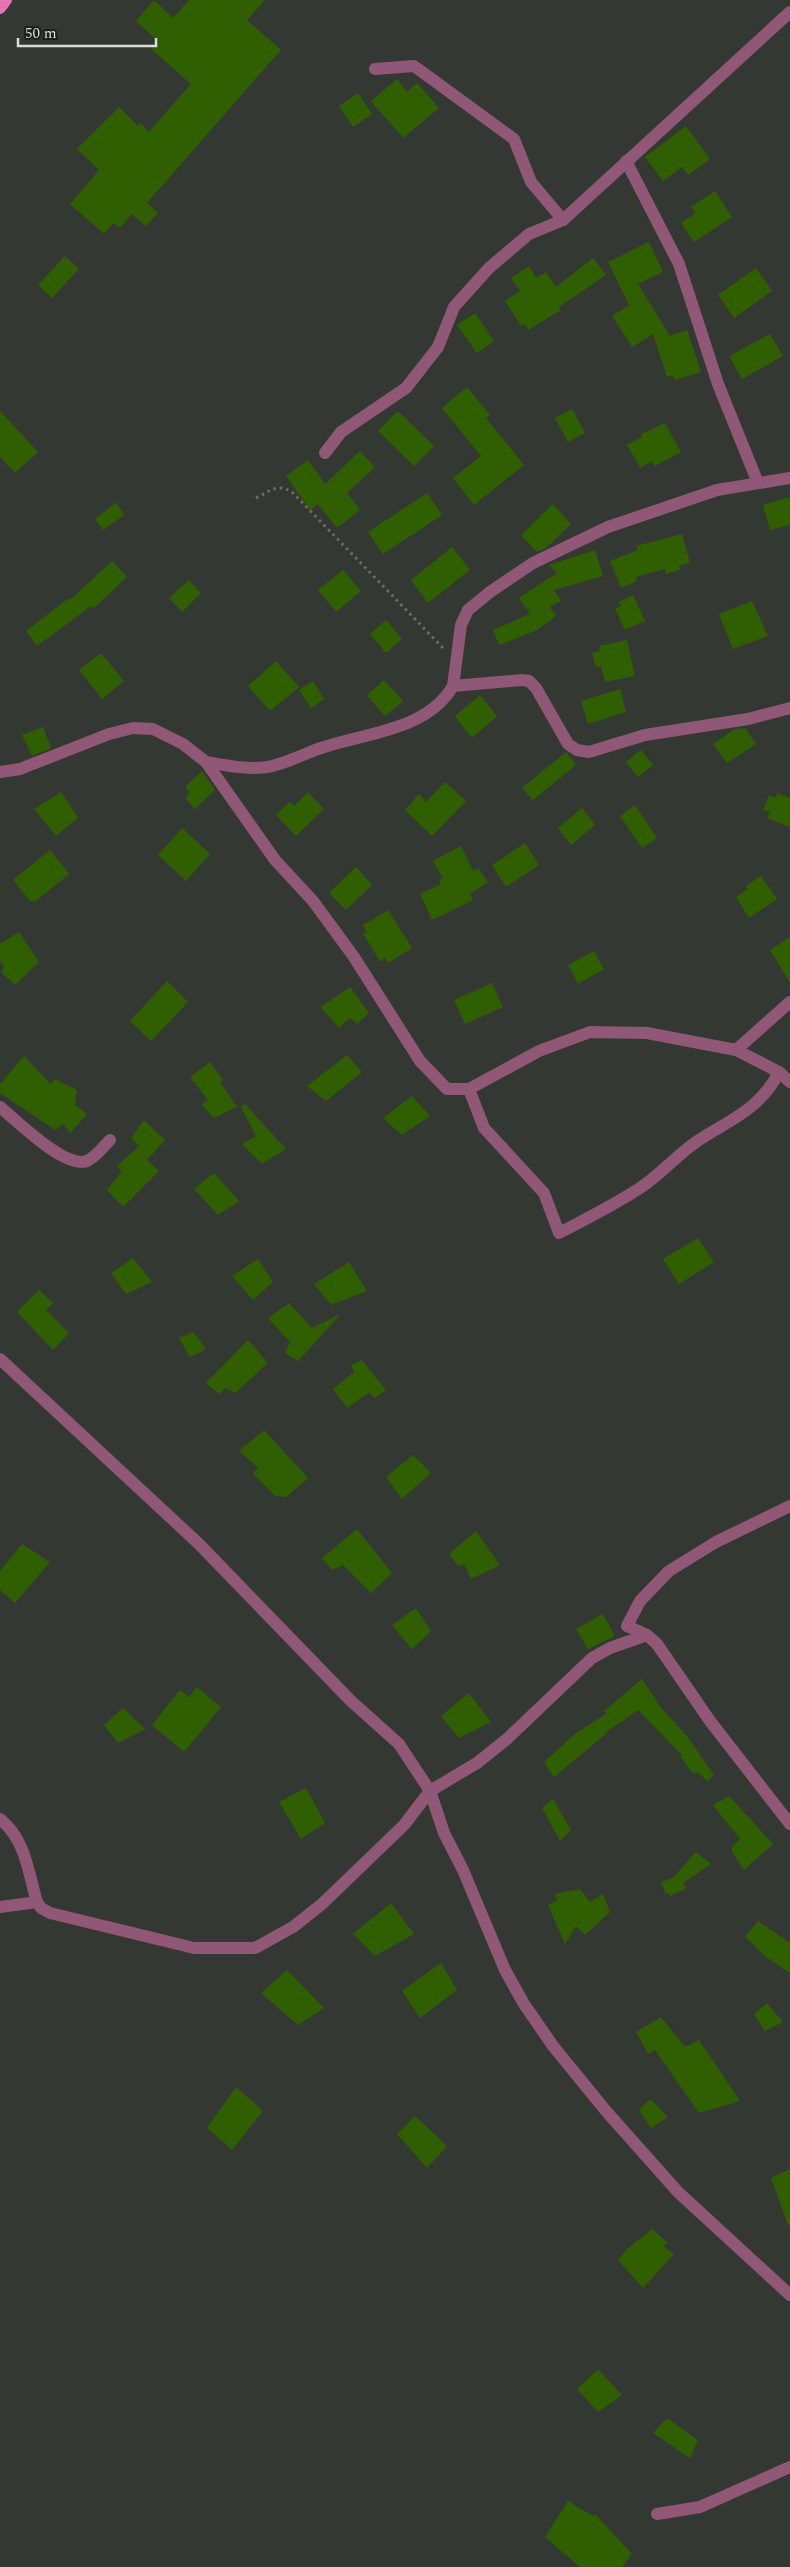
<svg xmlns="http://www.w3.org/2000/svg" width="790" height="2567" font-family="Spectral,serif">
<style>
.building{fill:#305f02}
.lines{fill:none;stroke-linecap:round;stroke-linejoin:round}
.path{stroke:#6a6e68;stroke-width:3;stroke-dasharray:2.5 4;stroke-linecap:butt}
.minor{stroke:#905876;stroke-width:12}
.primary{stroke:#e574b3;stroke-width:12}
</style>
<rect width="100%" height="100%" fill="#343832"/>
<g class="building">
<path d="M154 0 173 18 189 0H265L247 20 281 50 147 203 158 213 146 226 132 214 120 228 113 223 104 234 70 204 99 170 77 149 119 107 138 126 140 123 149 132 191 84 151 49 158 41 136 21Z"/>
<path d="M397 79 407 92 417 83 439 108 403 138 371 101Z"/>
<path d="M358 93 372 114 353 127 339 106Z"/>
<path d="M686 126 710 159 688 175 682 167 663 181 645 157Z"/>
<path d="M715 191 732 217 694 242 681 223 696 213 691 207Z"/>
<path d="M649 242 663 272 638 284 670 336 687 330 701 372 675 380 673 375 667 377 653 334 632 347 612 316 629 305 608 262Z"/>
<path d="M65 256 79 269 52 298 38 285Z"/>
<path d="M593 258 606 275 559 307 561 310 528 330 525 324 521 326 505 301 520 291 511 278 529 266 536 278 546 272 556 287Z"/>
<path d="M756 268 772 291 734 318 718 295Z"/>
<path d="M475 313 494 341 477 353 457 325Z"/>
<path d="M770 334 783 356 742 379 729 356Z"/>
<path d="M467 387 490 415 486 418 524 465 474 505 453 478 481 456 442 408Z"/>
<path d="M572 409 585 433 568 442 555 418Z"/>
<path d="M0 411 38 452 15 473 0 457Z"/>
<path d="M398 411 434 446 414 466 378 431Z"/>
<path d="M665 423 681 452 655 466 652 461 640 468 627 445 642 437 641 434Z"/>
<path d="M360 451 375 467 347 493 360 510 337 528 318 504 310 510 286 476 308 460 325 484Z"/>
<path d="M427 493 442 515 383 554 368 532Z"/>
<path d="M790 497V525L770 530 763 505Z"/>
<path d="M116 503 124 515 103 530 95 519Z"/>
<path d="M553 504 571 524 546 548 537 552 521 535Z"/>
<path d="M682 534 690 563 679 566 680 570 666 574 665 569 636 577 637 581 621 588 610 561 638 550 636 546Z"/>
<path d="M452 547 470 570 428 603 411 580Z"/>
<path d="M595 550 603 576 554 590 561 601 550 607 556 616 537 630 499 645 493 630 530 614 519 598 557 573 549 565Z"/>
<path d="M112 561 127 577 94 608 91 606 37 646 26 631 69 598 70 600Z"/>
<path d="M343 570 361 591 336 612 318 590Z"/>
<path d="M189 580 201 593 182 612 169 598Z"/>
<path d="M633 595 645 621 625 630 615 609 621 606 619 602Z"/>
<path d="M752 601 768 636 733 649 719 614Z"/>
<path d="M386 620 402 639 386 653 370 634Z"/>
<path d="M627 640 635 676 605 682 601 666 596 667 592 653 600 651 599 646Z"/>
<path d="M101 653 124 681 102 699 79 670Z"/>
<path d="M276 661 299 687 270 711 248 686Z"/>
<path d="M384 680 403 701 385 716 367 695Z"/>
<path d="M313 681 324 699 311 708 299 690Z"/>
<path d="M620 689 626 712 588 724 581 701Z"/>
<path d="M480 695 497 716 472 738 455 716Z"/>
<path d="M43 727 51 748 32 756 22 735Z"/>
<path d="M745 728 756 744 727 763 713 744 735 729Z"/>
<path d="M641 750 653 765 638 777 626 762Z"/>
<path d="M566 752 576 765 533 800 522 788Z"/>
<path d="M202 771 215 790 195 809 185 798 190 793 185 787Z"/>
<path d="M445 782 466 801 432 836 405 810 419 794 426 802Z"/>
<path d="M61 792 78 818 56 836 34 809Z"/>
<path d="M308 792 324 809 296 836 276 815 289 802 294 806Z"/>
<path d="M777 793 790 798V827L767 818 770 812 763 810 769 795 776 798Z"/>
<path d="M635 805 657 838 642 848 620 816Z"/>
<path d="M582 808 595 825 571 845 558 828Z"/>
<path d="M182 828 210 854 186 881 158 855Z"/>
<path d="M525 843 539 865 506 887 492 865Z"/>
<path d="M461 846 473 871 478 868 488 882 470 894 473 900 432 920 420 894 441 884 439 880 443 878 433 861Z"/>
<path d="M50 850 69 874 36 901H30L13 880Z"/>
<path d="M356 867 372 885 346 910 329 893Z"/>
<path d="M761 876 777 899 749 918 736 897 748 889 746 886Z"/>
<path d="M388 910 412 948 388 963 385 958 380 961 363 934 367 932 363 925Z"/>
<path d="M19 932 39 962 15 985 1 972 4 966 0 961V944Z"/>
<path d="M790 937V983L770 950Z"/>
<path d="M594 951 604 969 578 984 568 965Z"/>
<path d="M167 981 188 1002 151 1041 130 1021Z"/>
<path d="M492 983 503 1007 465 1024 454 1000Z"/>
<path d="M350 987 369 1013 357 1024 350 1018 339 1028 321 1007Z"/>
<path d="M347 1055 362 1072 326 1101 307 1086Z"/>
<path d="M24 1056 51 1084 55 1079 77 1090 75 1105 87 1114 70 1133 63 1124 55 1130 0 1093V1084Z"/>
<path d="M210 1062 223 1080 220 1082 237 1107 213 1118 202 1104 208 1100 190 1077Z"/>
<path d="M412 1096 430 1116 402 1135 383 1118Z"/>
<path d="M245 1104 286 1149 262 1164 242 1144 256 1136 241 1107Z"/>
<path d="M144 1120 165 1140 147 1160 159 1171 123 1207 107 1190 122 1171 117 1166 139 1146 131 1138Z"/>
<path d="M214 1173 239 1201 218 1215 194 1189Z"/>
<path d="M698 1238 714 1262 679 1284 663 1259Z"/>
<path d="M133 1258 152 1282 126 1294 111 1273Z"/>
<path d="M258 1259 273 1282 253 1300 232 1276Z"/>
<path d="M349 1262 367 1291 331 1305 314 1284Z"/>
<path d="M39 1290 53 1303 46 1310 69 1333 53 1350 17 1312Z"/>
<path d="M289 1303 312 1328 338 1315 339 1316 298 1361 285 1353 290 1342 268 1318Z"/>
<path d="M193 1332 206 1349 190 1357 179 1338Z"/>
<path d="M248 1340 268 1363 235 1393 226 1388 219 1394 206 1383Z"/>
<path d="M362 1360 386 1390 375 1398 369 1393 347 1408 333 1389 354 1372 351 1365Z"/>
<path d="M264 1430 308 1478 286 1497 275 1496 253 1474 258 1468 239 1451Z"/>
<path d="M413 1455 431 1473 402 1499 386 1477Z"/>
<path d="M357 1529 392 1573 371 1593 343 1565 332 1570 322 1558Z"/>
<path d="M476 1531 500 1565 471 1579 464 1564 458 1566 449 1554Z"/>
<path d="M22 1544 50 1562 15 1603 0 1590V1571Z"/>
<path d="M416 1608 431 1631 412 1649 392 1625Z"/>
<path d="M603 1614 615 1636 588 1649 576 1629Z"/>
<path d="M642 1679 662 1709 686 1735 714 1775 707 1781 698 1772 693 1774 680 1756 682 1755 638 1710 605 1733 606 1734 554 1777 544 1762 576 1733 606 1714 604 1711Z"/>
<path d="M197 1687 221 1707 184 1752 152 1725 180 1690 189 1697Z"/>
<path d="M469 1693 491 1722 459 1738 441 1716Z"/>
<path d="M123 1708 145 1729 118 1743 104 1725Z"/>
<path d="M306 1788 325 1823 301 1839 279 1802Z"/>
<path d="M729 1796 773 1844 744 1870 732 1852V1847L740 1839 713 1805Z"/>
<path d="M553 1799 571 1830 560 1841 542 1808Z"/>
<path d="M696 1852 711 1864 683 1883 687 1888 670 1896 668 1893 666 1894 661 1883 675 1876Z"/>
<path d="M580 1889 590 1902 603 1894 610 1912 585 1935 576 1926 565 1944 548 1905 558 1900 554 1894Z"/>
<path d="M391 1903 414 1934 375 1956 353 1934Z"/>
<path d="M758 1921 790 1943V1973L766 1957 745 1937Z"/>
<path d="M441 1963 457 1990 420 2018 402 1991Z"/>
<path d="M287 1970 324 2008 298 2025 261 1993Z"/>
<path d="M767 2003 783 2022 765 2031 754 2014Z"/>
<path d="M661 2017 685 2047 699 2040 740 2101 699 2113 655 2050 648 2054 636 2032Z"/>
<path d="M236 2087 263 2111 232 2150 207 2128Z"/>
<path d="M650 2099 668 2117 651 2128 639 2110Z"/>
<path d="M415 2116 447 2146 427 2168 397 2134Z"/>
<path d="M790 2169V2225H788L771 2178Z"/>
<path d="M652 2229 668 2243 663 2246 674 2254 643 2288 618 2260 627 2249Z"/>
<path d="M598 2369 622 2395 598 2412 577 2389Z"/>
<path d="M667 2418 698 2440 690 2458 653 2433Z"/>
<path d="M568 2501 593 2516 595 2514 632 2554 622 2567H580L545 2537Z"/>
</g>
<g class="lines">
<path class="path" d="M256 498C270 491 278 483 292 492L443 648"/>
<g class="minor">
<path d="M375 69 414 66 514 139 531 182 563 220"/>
<path d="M626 161 679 264 718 384 758 483"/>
<path d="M325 453 341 432 406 388 438 347 454 307 489 268 529 234 563 220 790 12"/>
<path d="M453 686 522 680 529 681 536 688 568 744 577 750 589 752 645 735 748 719 790 708"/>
<path d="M206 762C225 765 247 770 267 767 286 764 303 754 321 748 364 733 427 731 453 686L461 625 468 610 490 592 533 563 608 527 717 490 790 478"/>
<path d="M0 772 20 769 109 734 133 728 153 729 183 744 206 762 275 860 313 901 354 957 420 1061 447 1089H469L539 1051 590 1032 647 1033 736 1050 779 1072 790 1082"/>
<path d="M736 1050 790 1002"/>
<path d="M469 1089 484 1128 544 1193 559 1233C586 1219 614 1205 640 1188 660 1175 676 1156 696 1142 729 1120 760 1110 779 1072"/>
<path d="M0 1107C17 1121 65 1169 87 1161 96 1157 103 1147 110 1140"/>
<path d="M0 1359 199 1544 351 1701 399 1744 430 1791 444 1833 463 1870 505 1970 524 2004 553 2046 606 2111 678 2192 790 2295"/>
<path d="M647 1635 657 1644 710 1721 790 1824"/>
<path d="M0 1819C26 1840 28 1872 37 1902L41 1908 50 1913 194 1948H255L293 1927 322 1904 404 1825 430 1791 477 1763 507 1739 592 1658 610 1648 647 1635 627 1626 640 1601 669 1571 716 1542 790 1506"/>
<path d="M0 1907 37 1902"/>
<path d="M657 2514 700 2507 790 2467"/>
</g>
<path class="primary" d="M0 8 6 0"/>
</g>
<path d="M18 38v8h138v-8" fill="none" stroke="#daddd9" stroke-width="2.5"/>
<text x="25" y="38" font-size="15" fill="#daddd9" stroke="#1d1f1c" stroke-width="4" paint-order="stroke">50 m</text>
</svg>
